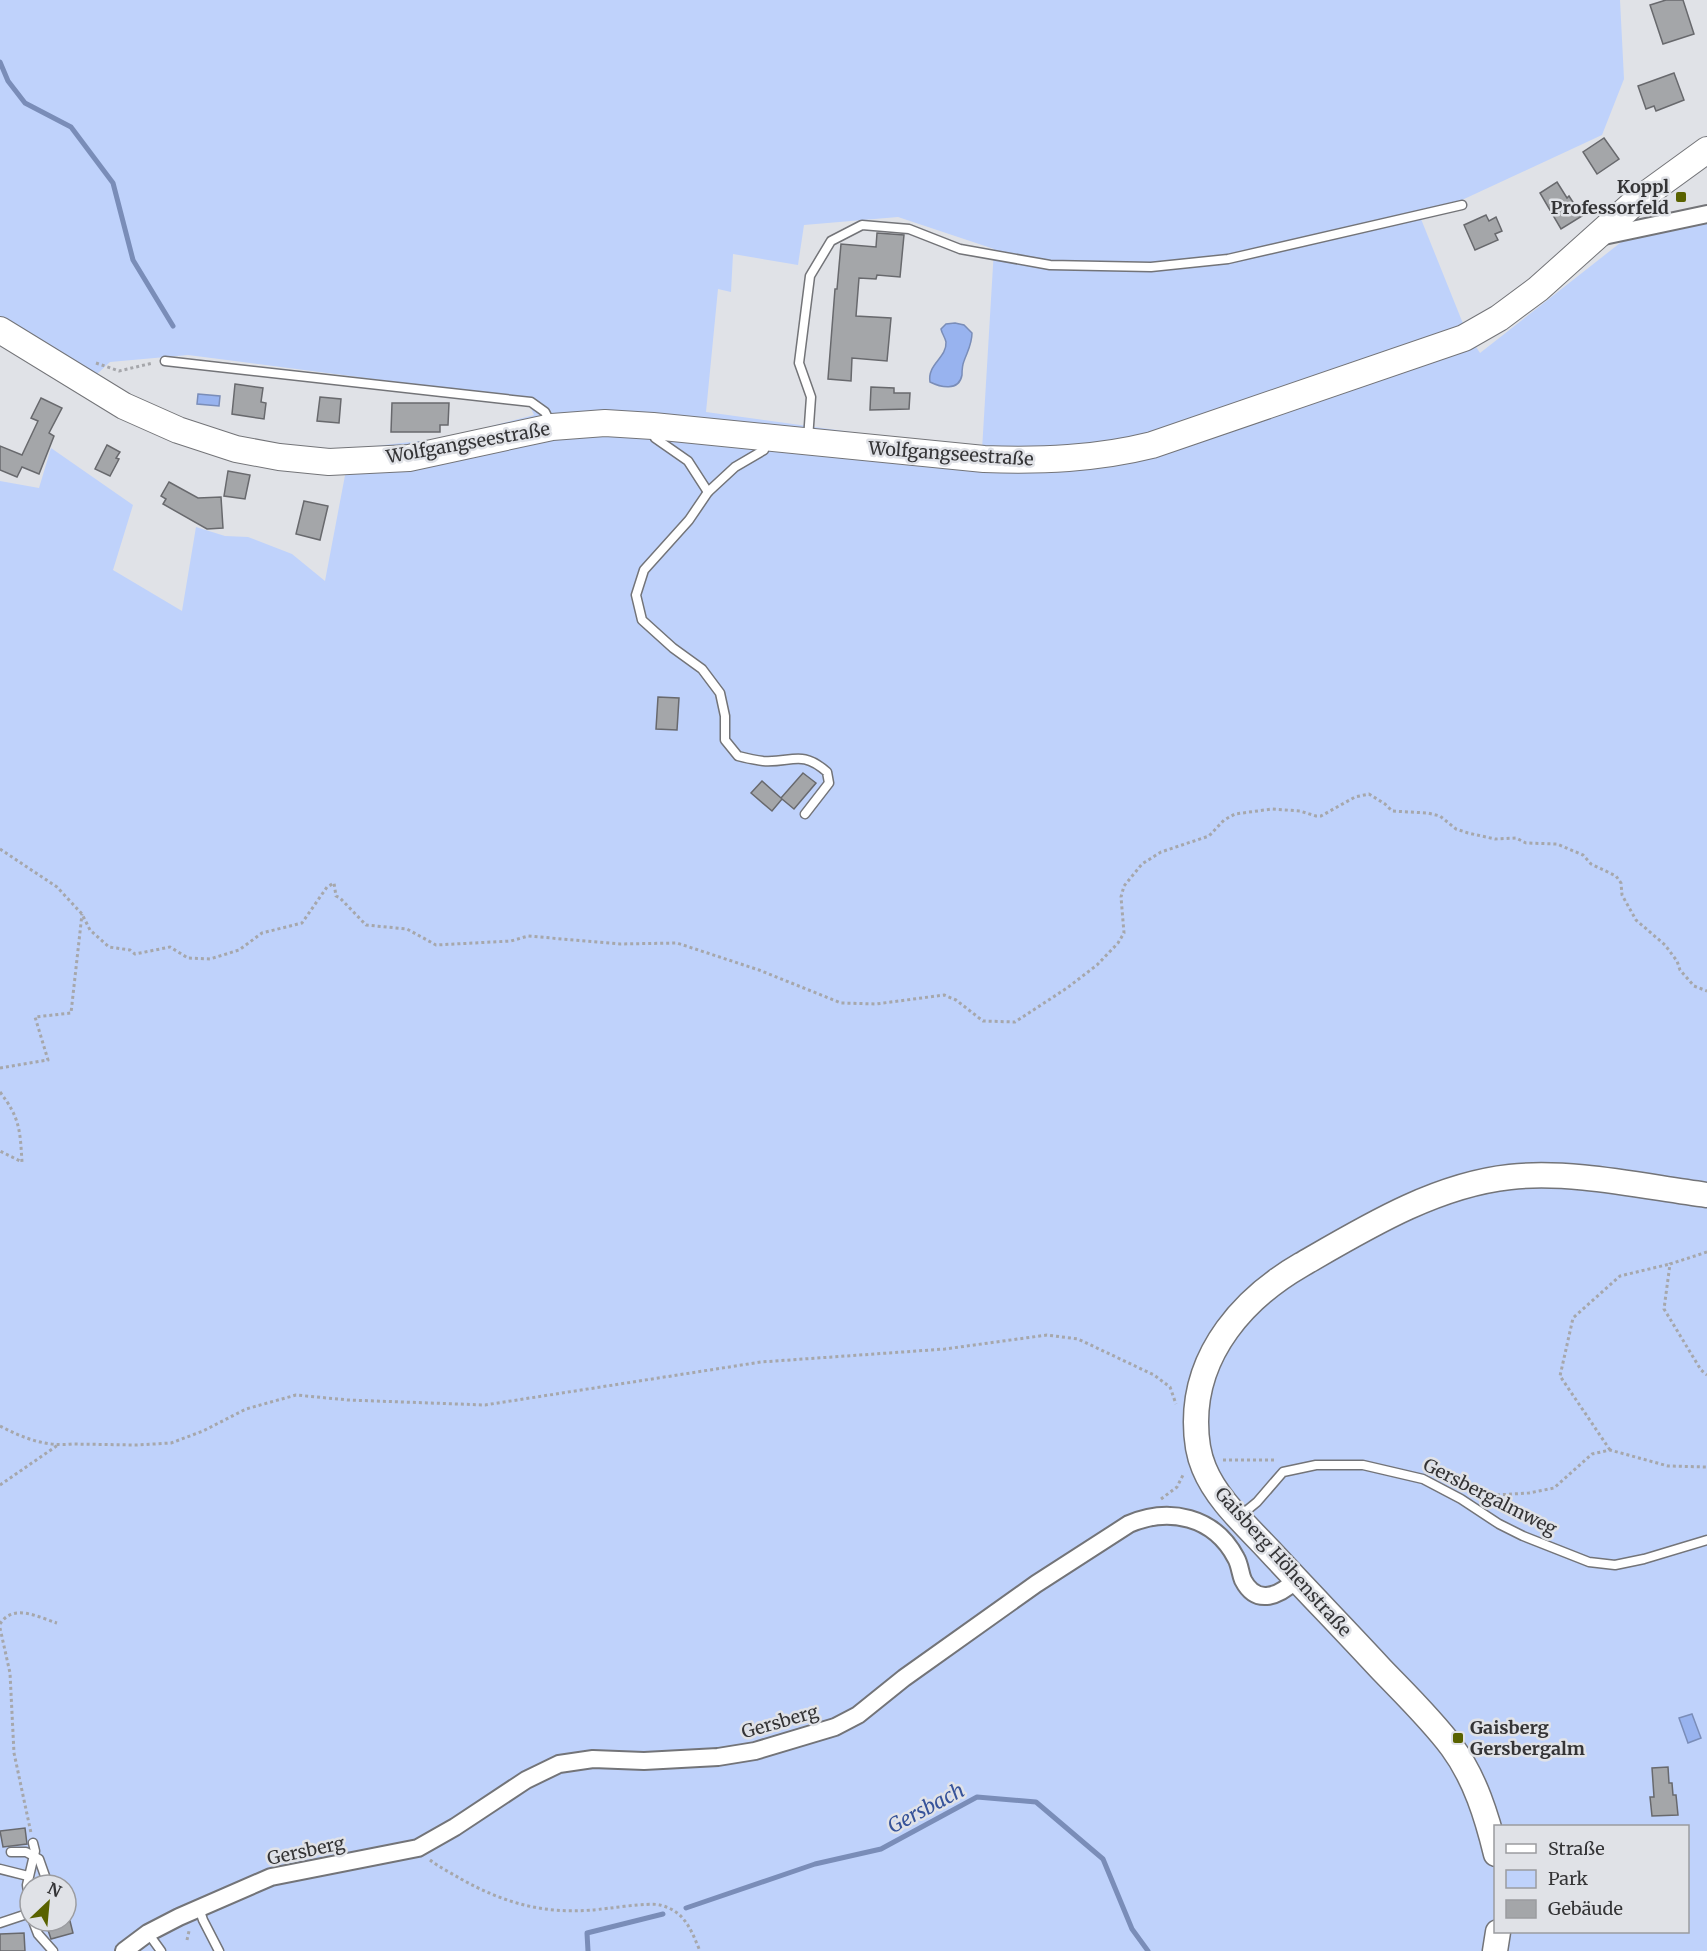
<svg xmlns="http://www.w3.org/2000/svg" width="1707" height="1951" font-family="Merriweather,serif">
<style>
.green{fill:#bfd2fb;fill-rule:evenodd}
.water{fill:#98b3ef;stroke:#7a8db8;stroke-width:1.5}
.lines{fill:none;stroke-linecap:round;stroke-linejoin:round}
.stream{stroke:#7a8db8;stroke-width:5}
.building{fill:#a4a6a9;stroke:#68696d;stroke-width:1.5}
.lane-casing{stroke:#737478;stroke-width:11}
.street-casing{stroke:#737478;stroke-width:20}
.secondary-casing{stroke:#737478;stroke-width:27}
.primary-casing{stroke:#737478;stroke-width:28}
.path{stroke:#a6a7ab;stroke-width:3;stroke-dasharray:3 3;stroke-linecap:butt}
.lane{stroke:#fff;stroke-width:8}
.street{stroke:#fff;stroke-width:16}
.secondary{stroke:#fff;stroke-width:24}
.primary{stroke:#fff;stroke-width:26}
.poi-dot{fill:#596200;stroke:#e0e2e7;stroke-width:2}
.labels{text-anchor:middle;stroke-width:5;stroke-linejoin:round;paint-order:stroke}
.poi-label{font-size:18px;font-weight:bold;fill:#343436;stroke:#e0e2e7;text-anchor:end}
.street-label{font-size:18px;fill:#343436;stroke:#e0e2e7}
.water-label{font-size:20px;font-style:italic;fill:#36539a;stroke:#e0e2e7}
</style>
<rect width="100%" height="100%" fill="#e0e2e7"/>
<path class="green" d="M0 0H1620L1624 79 1602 135 1421 219 1466 331 1480 353 1643 225 1707 205V1951H0V481L39 488 51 448 133 505 113 570 182 611 196 527 225 536 248 537 292 554 325 581 350 449 445 438 534 415 527 399 188 355 110 362 97 374 0 317ZM898 217 994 249 982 450 706 412 718 289 731 292 733 254 798 265 804 225ZM1496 1826H1688V1932H1496ZM30 1885H66V1921H30Z"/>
<g class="water">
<path d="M955 323 964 325 972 333C972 344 968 350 964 361 962 366 962 370 962 375 959 392 940 387 930 382 927 364 947 358 946 342 945 337 942 334 941 329L946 324Z"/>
<path d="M198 394 220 396 219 406 197 404Z"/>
<path d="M1692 1714 1701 1738 1688 1743 1679 1718Z"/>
</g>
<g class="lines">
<g class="stream">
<path d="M0 62 8 81 25 103 71 127 113 183 133 260 173 326"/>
<path d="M686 1908 815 1864 881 1849 977 1797 1036 1802 1103 1859 1132 1929 1148 1951"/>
<path d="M588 1951 587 1933 663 1914"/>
</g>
</g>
<g class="building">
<path d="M1666 0H1683L1694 34 1663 44 1650 5Z"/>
<path d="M1674 73 1684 100 1656 111 1654 106 1646 109 1638 86Z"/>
<path d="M1604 138 1619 159 1597 174 1583 152Z"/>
<path d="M1557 182 1567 198 1569 196 1582 216 1561 229 1540 193Z"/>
<path d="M1486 215 1489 221 1496 217 1502 231 1495 234 1498 240 1475 250 1464 225Z"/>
<path d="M877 233 904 235 900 277 877 275 876 279 859 278 856 316 891 318 887 361 852 358 851 381 828 379 835 289H837L841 244 876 247Z"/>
<path d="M235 384 263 388 261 402 266 403 264 419 232 414Z"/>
<path d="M871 387 894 388V393H910L909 409 870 410Z"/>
<path d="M320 397 341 399 339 423 317 421Z"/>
<path d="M41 398 62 408 49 433 54 436 39 474 22 467 17 477 0 470V446L22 455 38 421 31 418Z"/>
<path d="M392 403H449L448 425H440V432H391Z"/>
<path d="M107 445 120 452 116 458 119 459 110 476 95 469Z"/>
<path d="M228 471 250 475 245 499 224 496Z"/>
<path d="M169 482 198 498 221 497 223 528 207 529 163 504 166 499 161 496Z"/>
<path d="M304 501 328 506 320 540 296 534Z"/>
<path d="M658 697 679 698 677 730 656 729Z"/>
<path d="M803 773 816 783 794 809 782 799 772 811 751 793 762 781 781 798Z"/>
<path d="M1668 1767 1669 1783H1672L1673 1795H1676L1678 1815 1652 1816 1650 1797H1654L1652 1768Z"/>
<path d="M25 1828 27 1844 3 1847 0 1831Z"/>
<path d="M45 1921H70L73 1933 51 1939Z"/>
<path d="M24 1933 25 1951H0V1934Z"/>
</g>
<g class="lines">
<g class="lane-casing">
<g id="lane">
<path d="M165 361 531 402 545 412 551 424"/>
<path d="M654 430 655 438 688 461 708 492"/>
<path d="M808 439 811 397 799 363 810 276 831 241 862 225 909 229 960 249 1050 265 1151 267 1228 259 1462 205"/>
<path d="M767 440 764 450 735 467 708 492 689 520 644 570 636 595 642 620 673 648 702 669 720 693 725 716V740L738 756C746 758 754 760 763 761 792 763 801 749 827 772L829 783 805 814"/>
<path d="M1240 1516 1257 1502 1283 1472 1316 1465H1363L1423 1479 1461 1499 1499 1524 1523 1536 1589 1562 1615 1565 1644 1559 1707 1540"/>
<path d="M11 1852H26L39 1859 45 1876"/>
<path d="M0 1869 28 1876"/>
<path d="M30 1907 27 1885 35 1851 33 1843"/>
<path d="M199 1908 203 1920 219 1951"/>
<path d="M33 1921 38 1934 53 1951"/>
<path d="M0 1923 30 1913"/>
<path d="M148 1933 161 1951"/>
</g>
</g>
<g class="street-casing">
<g id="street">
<path d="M1599 237 1707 214"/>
<path d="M124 1951 148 1933 179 1917 271 1877 418 1848 455 1827 526 1780 559 1764 593 1759 644 1761 718 1757 755 1751 835 1727 858 1715 904 1678 1036 1584 1129 1524C1169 1507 1214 1516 1236 1558 1240 1565 1240 1573 1243 1580 1257 1607 1280 1595 1296 1580"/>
</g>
</g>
<g class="secondary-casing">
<g id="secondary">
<path d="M1496 1854C1487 1817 1475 1778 1452 1747 1431 1719 1405 1694 1381 1669 1344 1629 1306 1590 1269 1550 1246 1525 1217 1500 1204 1468 1198 1454 1196 1437 1196 1422 1196 1352 1244 1298 1301 1265 1365 1228 1435 1185 1510 1177 1572 1170 1645 1187 1707 1195"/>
<path d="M1495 1951 1498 1932"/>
</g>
</g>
<g class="primary-casing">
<path id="primary" d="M0 330 124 406 178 430 236 449 279 457 329 462 409 458 552 427 605 423 653 426 984 459C1041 461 1096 459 1152 445L1464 338 1499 318 1538 289 1634 203 1707 150"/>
</g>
<g class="path">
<path d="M96 363 119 371 153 363"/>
<path d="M0 849 57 887 82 914 90 930 109 947 130 950 135 954 170 947 188 958 210 959 239 950 262 933 302 923 327 887 334 883 336 896 340 898 366 925 407 929 436 945 511 941 528 936 620 944 677 943 759 970 841 1003 876 1004 944 995 956 1000 983 1021 1015 1022 1067 988 1097 965 1118 943 1124 933 1121 897 1124 886 1142 864 1161 852 1209 836 1224 820 1235 814 1272 809 1300 811 1316 816H1321L1355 797 1369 794 1385 804 1392 811 1428 813 1440 816 1456 829 1468 833 1495 839 1516 838 1526 843 1557 844 1583 855 1591 864 1616 876 1621 883 1622 895 1636 920 1665 945 1677 961 1680 970 1694 986 1707 991"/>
<path d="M0 1068 48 1060 35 1017 71 1013 82 914"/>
<path d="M0 1092C20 1118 20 1130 22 1162L0 1151"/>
<path d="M1707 1252 1670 1264 1664 1309 1701 1370 1707 1375"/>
<path d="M0 1426C23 1438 46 1447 72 1444L136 1445 171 1443 203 1431 246 1409 296 1395 348 1400 485 1405 761 1362 945 1349 1047 1335 1078 1339 1154 1375 1170 1387 1176 1404"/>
<path d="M1610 1450 1560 1376 1573 1318 1620 1276 1670 1264"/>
<path d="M1223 1460H1277"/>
<path d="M0 1485 58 1445"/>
<path d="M1479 1496 1529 1493 1554 1488 1592 1454 1610 1450 1668 1466 1707 1467"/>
<path d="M1161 1499 1177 1487 1184 1473"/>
<path d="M0 1624C13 1603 38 1617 57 1623"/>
<path d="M0 1628 10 1673 14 1753 31 1833"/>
<path d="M430 1860C439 1867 451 1873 461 1879 504 1903 543 1914 592 1910 607 1909 649 1902 660 1905 685 1911 691 1930 700 1951"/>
<path d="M187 1940 189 1931"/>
</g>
<use href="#lane" class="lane"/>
<use href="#street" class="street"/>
<use href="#secondary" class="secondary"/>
<use href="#primary" class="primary"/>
</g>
<g class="poi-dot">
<rect x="1675" y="191" width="12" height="12" rx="3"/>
<rect x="1452" y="1732" width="12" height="12" rx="3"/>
</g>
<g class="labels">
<g class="poi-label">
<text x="1669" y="193">Koppl<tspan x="1669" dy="21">Professorfeld</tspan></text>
<text x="1470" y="1734" text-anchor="start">Gaisberg<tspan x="1470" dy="21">Gersbergalm</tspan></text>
</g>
<g class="street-label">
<text transform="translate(468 443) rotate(-10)" y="6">Wolfgangseestraße</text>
<text transform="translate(951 454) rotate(4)" y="6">Wolfgangseestraße</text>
<text transform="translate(1490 1497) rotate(27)" y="6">Gersbergalmweg</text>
<text transform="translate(1283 1562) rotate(48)" y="6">Gaisberg Höhenstraße</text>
<text transform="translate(780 1722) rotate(-16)" y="6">Gersberg</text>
<text transform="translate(306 1851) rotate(-12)" y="6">Gersberg</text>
</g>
<g class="water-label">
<text transform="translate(926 1808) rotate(-28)" y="7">Gersbach</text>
</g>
</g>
<rect x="1494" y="1825" width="195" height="108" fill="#e0e2e7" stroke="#9b9ca0" stroke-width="1.5"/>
<rect x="1506" y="1844" width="30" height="9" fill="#ffffff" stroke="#9b9ca0" stroke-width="1.5"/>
<text x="1548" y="1855" font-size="18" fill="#343436">Straße</text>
<rect x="1506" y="1870" width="30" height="18" fill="#bfd2fb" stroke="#9b9ca0" stroke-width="1.5"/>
<text x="1548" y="1885" font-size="18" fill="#343436">Park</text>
<rect x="1506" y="1900" width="30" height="18" fill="#a4a6a9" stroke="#9b9ca0" stroke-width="1.5"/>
<text x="1548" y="1915" font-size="18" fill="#343436">Gebäude</text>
<g transform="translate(48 1903) rotate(26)"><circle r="28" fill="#e0e2e7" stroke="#9b9ca0" stroke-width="1.5"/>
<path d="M0-4.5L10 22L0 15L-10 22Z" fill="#596200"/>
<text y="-9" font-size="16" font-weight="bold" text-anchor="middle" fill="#343436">N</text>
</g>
</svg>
